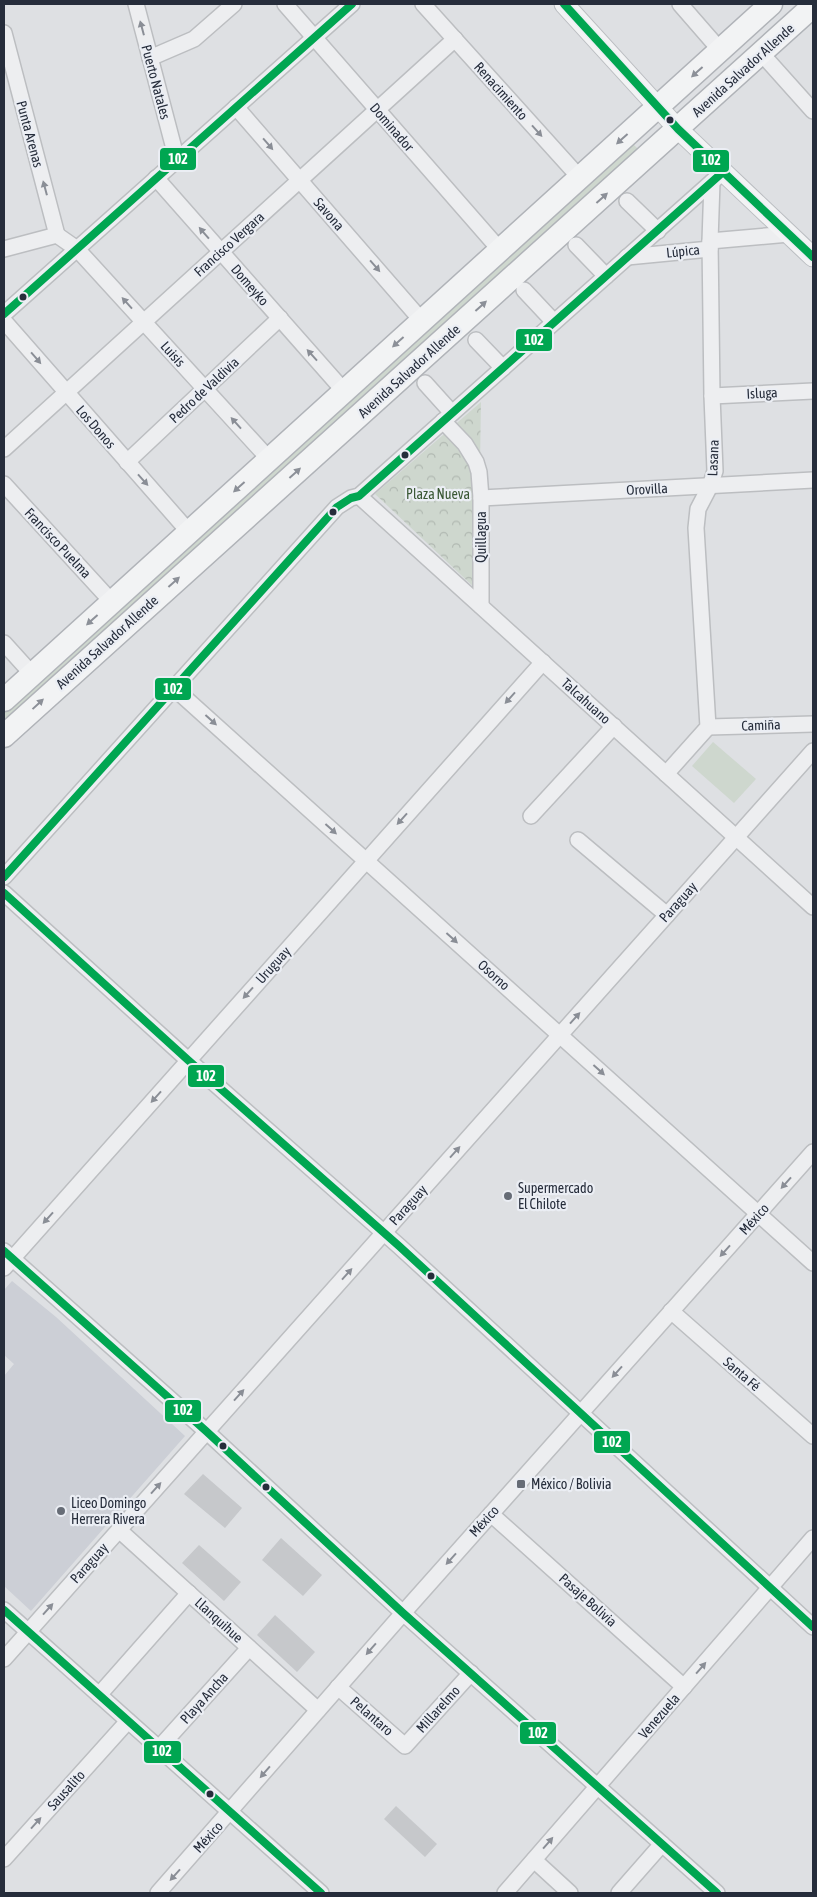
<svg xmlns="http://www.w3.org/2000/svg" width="817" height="1897" font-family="'Asap Condensed',sans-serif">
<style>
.built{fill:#cccfd6}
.green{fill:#ced7ce}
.park{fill:url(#park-crowns)}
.building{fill:#c6c8cb}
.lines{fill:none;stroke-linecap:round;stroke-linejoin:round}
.minor-casing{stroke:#bcbec1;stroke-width:18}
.major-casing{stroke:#babdc1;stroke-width:21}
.highway-casing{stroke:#b0b3b8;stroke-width:25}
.minor{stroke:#edeef0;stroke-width:15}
.major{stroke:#f2f3f4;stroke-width:19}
.highway{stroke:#f2f3f4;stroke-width:22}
.bus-1-casing{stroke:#ebeef4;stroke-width:11}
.bus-1{stroke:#00a651;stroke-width:8}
.oneway{fill:#8a8e96}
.oneway2{fill:#8c9098}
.bus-dot{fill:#262d3b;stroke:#ebeef4;stroke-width:2}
.poi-dot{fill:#666c76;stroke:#ebeef4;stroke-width:2}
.labels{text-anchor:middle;stroke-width:4.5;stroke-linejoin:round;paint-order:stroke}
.street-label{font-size:14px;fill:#262d3b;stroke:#ebeef4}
.park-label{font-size:14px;fill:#395733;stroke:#ebeef4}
.poi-label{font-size:14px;fill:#262d3b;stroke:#ebeef4;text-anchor:start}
.line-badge{stroke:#ebeef4;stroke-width:2}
.badge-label{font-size:14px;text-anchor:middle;font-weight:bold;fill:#fff}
</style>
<defs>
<pattern id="park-crowns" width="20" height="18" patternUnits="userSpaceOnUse" patternTransform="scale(1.25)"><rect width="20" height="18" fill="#ced7ce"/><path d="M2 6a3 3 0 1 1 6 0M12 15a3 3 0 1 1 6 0" fill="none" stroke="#b1b9b2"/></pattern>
</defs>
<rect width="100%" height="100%" fill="#dee0e3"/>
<path class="built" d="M12 1281 56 1317 185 1436 31 1611 4 1586V1376L14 1364 4 1355V1290Z"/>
<g class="green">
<path d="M633 144 639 150 4 724V713Z"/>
<path d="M713 742 756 779 734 803 692 766Z"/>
</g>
<path class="park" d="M481 402 478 591 375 494Z"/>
<g class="building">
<path d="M203 1474 242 1508 225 1528 184 1494Z"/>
<path d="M281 1538 322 1575 303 1596 262 1560Z"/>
<path d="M199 1545 241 1582 224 1601 182 1563Z"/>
<path d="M275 1615 315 1652 297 1672 257 1635Z"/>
<path d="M396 1806 437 1844 425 1857 384 1819Z"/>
</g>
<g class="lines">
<g class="minor-casing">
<g id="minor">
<path d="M136 4 177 160"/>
<path d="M285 4 500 250"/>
<path d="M423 4 580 178"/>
<path d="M680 4 720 50"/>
<path d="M4 33 57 235"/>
<path d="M761 53 813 111"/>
<path d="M150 58 194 39 234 4"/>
<path d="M236 107 422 321"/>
<path d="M156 178 344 391"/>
<path d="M627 201 658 231"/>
<path d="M710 241 789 234"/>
<path d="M576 245 606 276"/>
<path d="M4 249 57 235 77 249 269 459"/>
<path d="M627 257 710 249"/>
<path d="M524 290 554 322"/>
<path d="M4 314 352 4"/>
<path d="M4 321 189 532"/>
<path d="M476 340 503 368"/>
<path d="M425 383 452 413"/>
<path d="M712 396 813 391"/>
<path d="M443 421 465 444 476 462 479 472 481 498V606"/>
<path d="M4 449 455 39"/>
<path d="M127 462 280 318"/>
<path d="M4 484 112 602"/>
<path d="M359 496 813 907"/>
<path d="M481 498 813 480"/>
<path d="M4 643 32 674"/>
<path d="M174 688 813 1263"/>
<path d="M708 727 813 724"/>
<path d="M666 774 708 727 696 528 698 509 710 486 715 471 712 396 710 241 712 182"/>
<path d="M531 816 614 726"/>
<path d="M578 840 667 915"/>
<path d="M4 877 337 507 351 498 359 496 723 172"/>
<path d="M4 893 188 1060 399 1246 813 1627"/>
<path d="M4 1251 206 1431 403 1613 717 1893"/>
<path d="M4 1268 543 662"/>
<path d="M671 1311 813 1436"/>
<path d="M491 1514 684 1687"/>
<path d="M119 1530 318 1710"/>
<path d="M4 1610 321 1893"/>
<path d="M4 1659 813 751"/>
<path d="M338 1687 405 1746 471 1673"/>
<path d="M99 1695 189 1593"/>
<path d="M159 1748 249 1648"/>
<path d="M4 1859 128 1721"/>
<path d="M534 1860 570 1893"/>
<path d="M158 1893 411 1604 813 1152"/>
<path d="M505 1893 813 1538"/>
<path d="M619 1893 662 1844"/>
</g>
</g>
<g class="major-casing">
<path id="major" d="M564 4 678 129 813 257"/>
</g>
<g class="highway-casing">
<g id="highway">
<path d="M4 700 771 4"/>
<path d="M4 736 813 6"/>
</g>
</g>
<use href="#minor" class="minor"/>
<use href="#major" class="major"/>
<use href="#highway" class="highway"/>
<g class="bus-1-casing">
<g id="bus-1">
<path d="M564 4 678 129 813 257"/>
<path d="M4 314 352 4"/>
<path d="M4 877 337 507 351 498 359 496 723 172"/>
<path d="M4 893 188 1060 399 1246 813 1627"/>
<path d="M4 1251 206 1431 403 1613 717 1893"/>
<path d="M4 1610 321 1893"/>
</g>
</g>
<use href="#bus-1" class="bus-1"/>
</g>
<defs><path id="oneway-solid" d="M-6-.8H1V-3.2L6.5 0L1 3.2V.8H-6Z" transform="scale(1.25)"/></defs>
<g class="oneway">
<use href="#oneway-solid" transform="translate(142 28) rotate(-105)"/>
<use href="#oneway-solid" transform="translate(537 131) rotate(48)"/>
<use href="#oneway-solid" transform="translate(268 144) rotate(49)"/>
<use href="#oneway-solid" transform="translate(45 188) rotate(-105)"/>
<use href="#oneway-solid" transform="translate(204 233) rotate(-131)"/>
<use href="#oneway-solid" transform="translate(375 266) rotate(49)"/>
<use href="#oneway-solid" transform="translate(127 303) rotate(-132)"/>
<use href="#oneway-solid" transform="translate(312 355) rotate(-132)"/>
<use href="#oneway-solid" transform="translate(36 358) rotate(49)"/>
<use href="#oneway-solid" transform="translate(236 423) rotate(-132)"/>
<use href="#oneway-solid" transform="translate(143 480) rotate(48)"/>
<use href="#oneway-solid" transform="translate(510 698) rotate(132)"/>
<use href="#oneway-solid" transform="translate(211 720) rotate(42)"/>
<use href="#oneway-solid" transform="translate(402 819) rotate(132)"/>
<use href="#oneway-solid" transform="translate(331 829) rotate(42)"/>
<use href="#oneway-solid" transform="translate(452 938) rotate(42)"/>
<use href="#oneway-solid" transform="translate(248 993) rotate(132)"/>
<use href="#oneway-solid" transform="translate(575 1018) rotate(-48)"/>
<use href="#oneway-solid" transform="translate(599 1070) rotate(42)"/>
<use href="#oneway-solid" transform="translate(156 1097) rotate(132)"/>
<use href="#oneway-solid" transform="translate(455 1152) rotate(-48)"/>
<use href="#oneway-solid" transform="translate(786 1183) rotate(132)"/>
<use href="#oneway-solid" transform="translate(48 1218) rotate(132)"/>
<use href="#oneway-solid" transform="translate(725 1251) rotate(132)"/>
<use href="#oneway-solid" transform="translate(347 1274) rotate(-48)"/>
<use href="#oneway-solid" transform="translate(617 1372) rotate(132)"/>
<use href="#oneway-solid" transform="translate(239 1395) rotate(-48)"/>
<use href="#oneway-solid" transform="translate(156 1488) rotate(-48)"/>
<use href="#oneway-solid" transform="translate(451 1559) rotate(132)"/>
<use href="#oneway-solid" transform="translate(48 1609) rotate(-48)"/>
<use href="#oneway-solid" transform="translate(371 1649) rotate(131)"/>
<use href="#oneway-solid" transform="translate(701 1668) rotate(-49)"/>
<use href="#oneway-solid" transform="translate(265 1772) rotate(131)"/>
<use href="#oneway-solid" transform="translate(36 1823) rotate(-48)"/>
<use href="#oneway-solid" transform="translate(548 1843) rotate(-49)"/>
<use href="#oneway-solid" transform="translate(175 1875) rotate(132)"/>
</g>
<g class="oneway2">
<use href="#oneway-solid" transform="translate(697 72) rotate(138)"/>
<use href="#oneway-solid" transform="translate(622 139) rotate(138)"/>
<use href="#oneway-solid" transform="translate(602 198) rotate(-42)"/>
<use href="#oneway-solid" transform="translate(481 306) rotate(-42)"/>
<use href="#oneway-solid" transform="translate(398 342) rotate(138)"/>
<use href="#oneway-solid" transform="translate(295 473) rotate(-42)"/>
<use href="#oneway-solid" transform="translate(239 487) rotate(138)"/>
<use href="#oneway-solid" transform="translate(174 582) rotate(-42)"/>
<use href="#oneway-solid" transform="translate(92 620) rotate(138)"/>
<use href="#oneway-solid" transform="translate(38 704) rotate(-43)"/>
</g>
<g class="bus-dot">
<circle cx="670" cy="120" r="4.5"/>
<circle cx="23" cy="297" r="4.5"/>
<circle cx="405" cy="455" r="4.5"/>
<circle cx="333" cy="512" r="4.5"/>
<circle cx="431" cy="1276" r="4.5"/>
<circle cx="223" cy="1446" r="4.5"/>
<circle cx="266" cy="1487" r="4.5"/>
<circle cx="210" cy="1794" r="4.5"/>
</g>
<g class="poi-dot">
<circle cx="508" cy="1196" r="5"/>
<rect x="516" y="1479" width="10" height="10" rx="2.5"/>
<circle cx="61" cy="1511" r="5"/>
</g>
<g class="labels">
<g class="street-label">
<text transform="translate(743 70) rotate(-42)" y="5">Avenida Salvador Allende</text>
<text transform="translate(156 82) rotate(75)" y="5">Puerto Natales</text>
<text transform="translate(501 91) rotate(48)" y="5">Renacimiento</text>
<text transform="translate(392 127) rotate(49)" y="5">Dominador</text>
<text transform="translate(30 134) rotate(75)" y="5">Punta Arenas</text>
<text transform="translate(329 214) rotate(49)" y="5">Savona</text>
<text transform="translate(229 244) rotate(-42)" y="5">Francisco Vergara</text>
<text transform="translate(683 251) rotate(-6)" y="5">Lúpica</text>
<text transform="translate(250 285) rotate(49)" y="5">Domeyko</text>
<text transform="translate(173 354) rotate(48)" y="5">Luisis</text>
<text transform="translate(409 371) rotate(-42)" y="5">Avenida Salvador Allende</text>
<text transform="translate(204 390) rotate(-43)" y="5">Pedro de Valdivia</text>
<text transform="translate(762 393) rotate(-3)" y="5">Isluga</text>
<text transform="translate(96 427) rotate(49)" y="5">Los Donos</text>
<text transform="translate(713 458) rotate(-88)" y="5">Lasana</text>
<text transform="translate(647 489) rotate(-3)" y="5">Orovilla</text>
<text transform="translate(481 537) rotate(-90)" y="5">Quillagua</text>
<text transform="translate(58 543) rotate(47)" y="5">Francisco Puelma</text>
<text transform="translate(107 642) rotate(-42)" y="5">Avenida Salvador Allende</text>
<text transform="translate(586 701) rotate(42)" y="5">Talcahuano</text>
<text transform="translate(761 725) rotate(-2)" y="5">Camiña</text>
<text transform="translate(678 902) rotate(-48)" y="5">Paraguay</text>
<text transform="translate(273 965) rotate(-48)" y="5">Uruguay</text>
<text transform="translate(494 975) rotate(42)" y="5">Osorno</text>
<text transform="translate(408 1205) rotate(-48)" y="5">Paraguay</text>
<text transform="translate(754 1219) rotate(-48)" y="5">México</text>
<text transform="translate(742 1374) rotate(41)" y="5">Santa Fé</text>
<text transform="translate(484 1521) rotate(-48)" y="5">México</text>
<text transform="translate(89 1563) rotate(-48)" y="5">Paraguay</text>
<text transform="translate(588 1600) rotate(42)" y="5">Pasaje Bolivia</text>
<text transform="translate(219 1620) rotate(42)" y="5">Llanquihue</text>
<text transform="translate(204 1698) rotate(-48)" y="5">Playa Ancha</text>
<text transform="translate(438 1709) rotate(-48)" y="5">Millarelmo</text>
<text transform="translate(372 1716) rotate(41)" y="5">Pelantaro</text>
<text transform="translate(659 1716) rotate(-49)" y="5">Venezuela</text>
<text transform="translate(66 1790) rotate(-48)" y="5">Sausalito</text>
<text transform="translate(208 1837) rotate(-48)" y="5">México</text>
</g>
<g class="park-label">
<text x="438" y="499">Plaza Nueva</text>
</g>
<g class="poi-label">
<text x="518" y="1193">Supermercado<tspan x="518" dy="16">El Chilote</tspan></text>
<text x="531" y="1489">México / Bolivia</text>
<text x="71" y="1508">Liceo Domingo<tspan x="71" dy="16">Herrera Rivera</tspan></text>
</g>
</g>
<g class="line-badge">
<rect x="159" y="147" width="38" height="24" rx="5" fill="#00a651"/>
<rect x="692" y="149" width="38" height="24" rx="5" fill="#00a651"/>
<rect x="515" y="328" width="38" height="24" rx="5" fill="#00a651"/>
<rect x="154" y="677" width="38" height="24" rx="5" fill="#00a651"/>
<rect x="187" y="1064" width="38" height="24" rx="5" fill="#00a651"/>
<rect x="164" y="1399" width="38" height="24" rx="5" fill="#00a651"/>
<rect x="593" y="1430" width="38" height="24" rx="5" fill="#00a651"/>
<rect x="519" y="1721" width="38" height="24" rx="5" fill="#00a651"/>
<rect x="143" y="1740" width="39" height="24" rx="5" fill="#00a651"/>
</g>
<g class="badge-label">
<text x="178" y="164">102</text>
<text x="711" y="165">102</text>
<text x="534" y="345">102</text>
<text x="173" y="694">102</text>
<text x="206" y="1081">102</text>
<text x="183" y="1415">102</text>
<text x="612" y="1447">102</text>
<text x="538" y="1738">102</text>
<text x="162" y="1756">102</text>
</g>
<rect width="817" height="1897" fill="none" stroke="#262d3b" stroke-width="10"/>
</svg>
